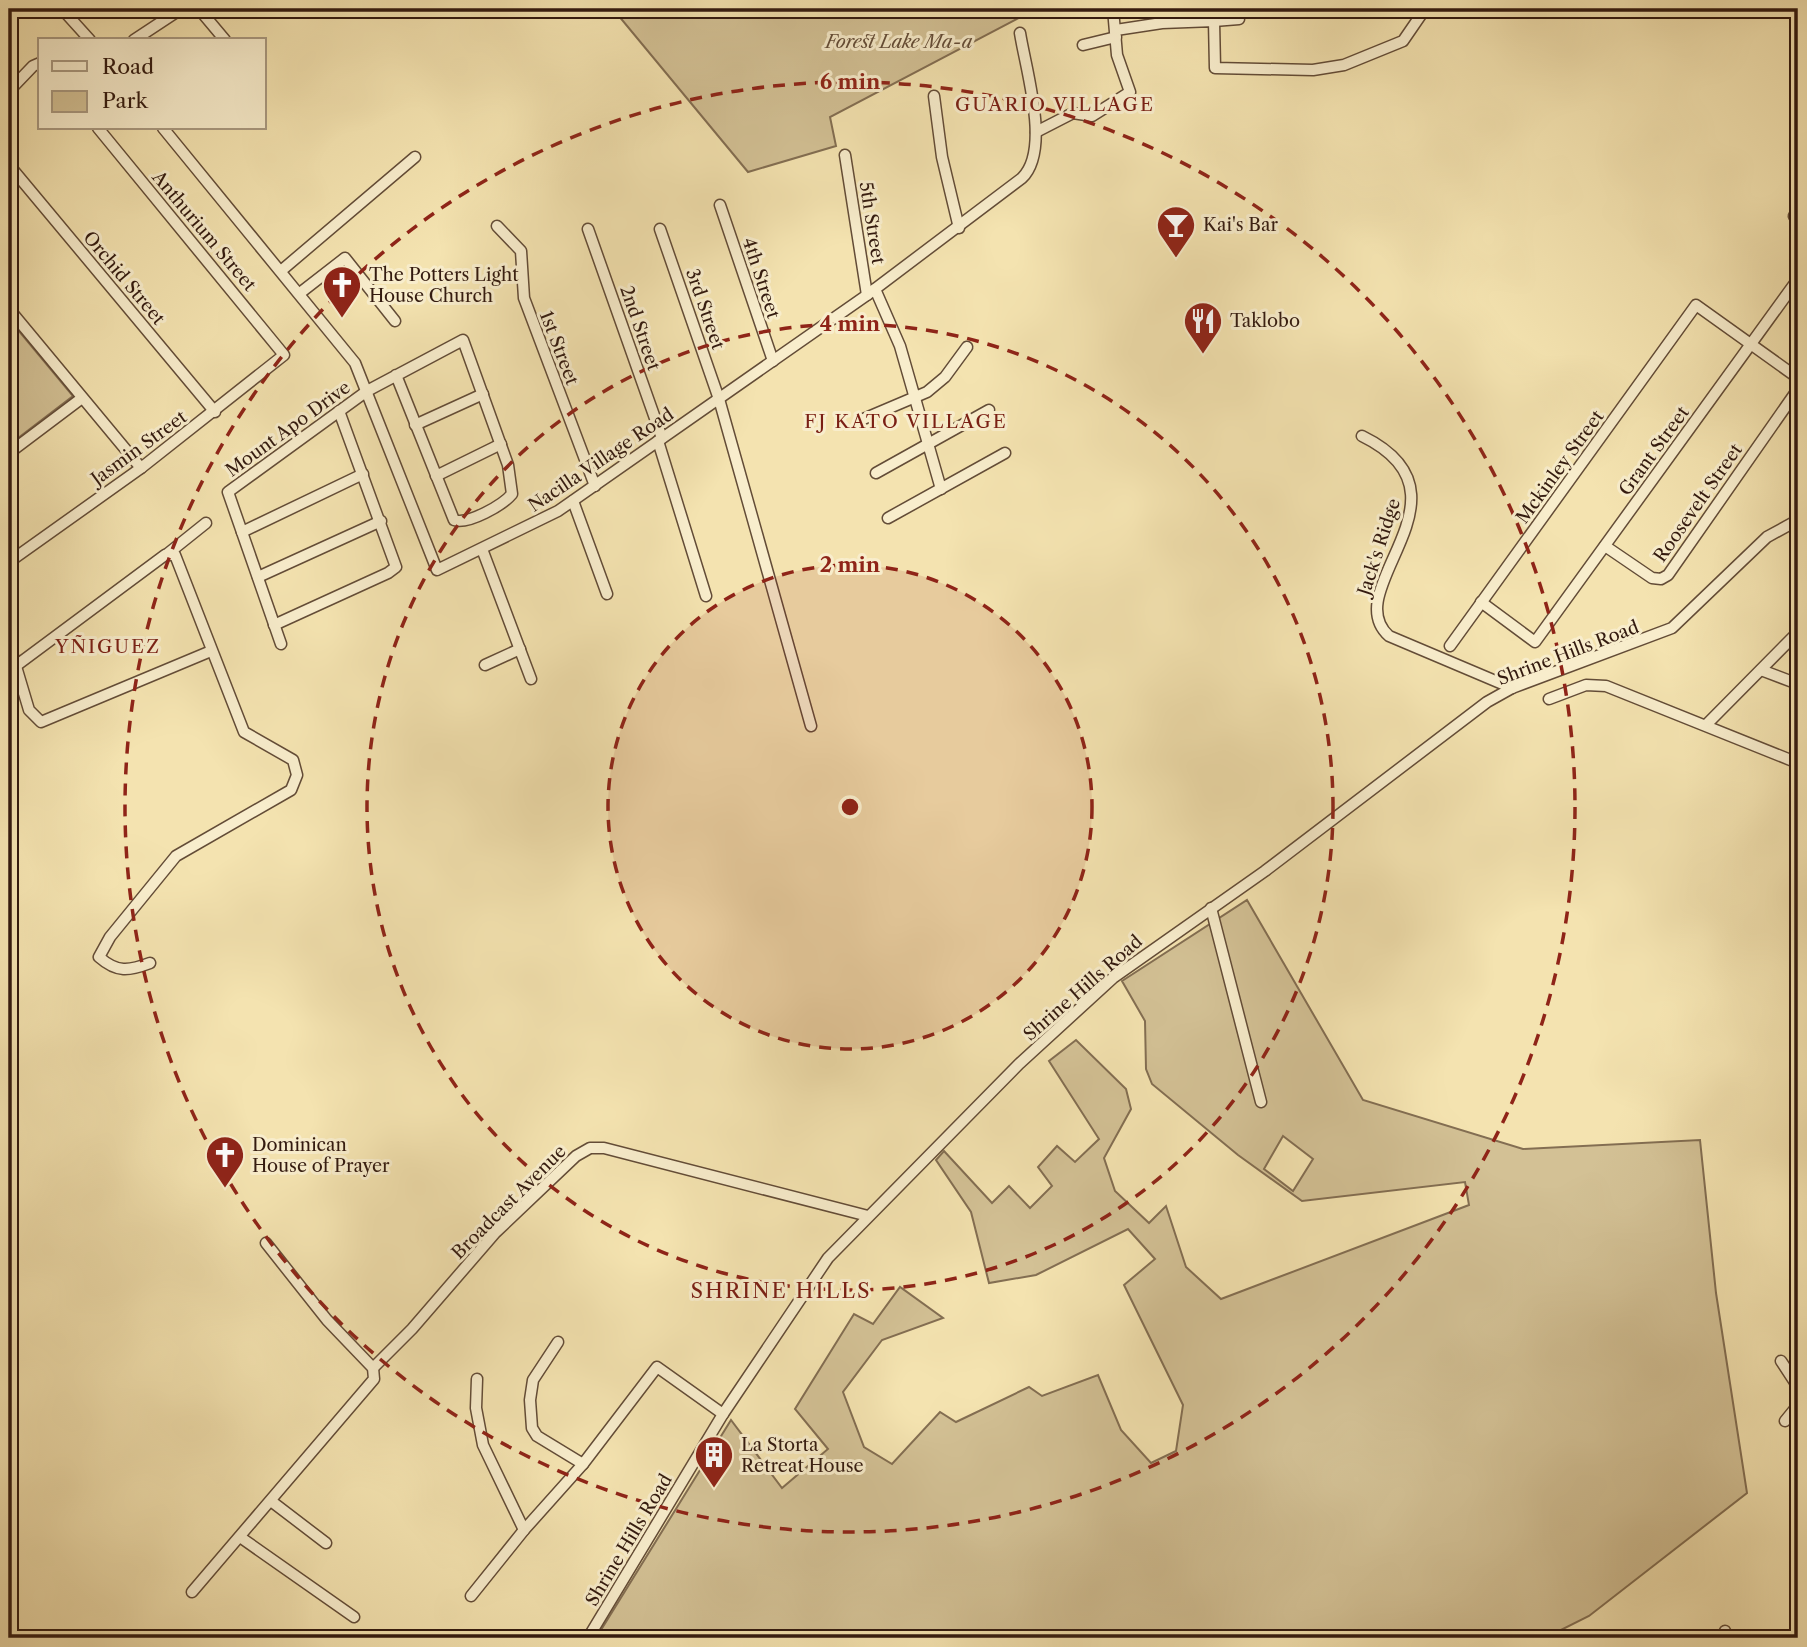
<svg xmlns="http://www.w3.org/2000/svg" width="1807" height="1647" font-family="'Libre Caslon Text',serif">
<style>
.green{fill:#d3c195;stroke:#836e52;stroke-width:2;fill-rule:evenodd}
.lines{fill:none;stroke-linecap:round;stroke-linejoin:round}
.minor-casing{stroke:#634c37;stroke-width:13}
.minor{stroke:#f8edcc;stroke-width:10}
.ring{fill:none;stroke:#8f2418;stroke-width:3.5;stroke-dasharray:12 9}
.labels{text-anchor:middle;stroke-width:6;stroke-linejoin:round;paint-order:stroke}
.park-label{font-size:18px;font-style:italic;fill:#634c37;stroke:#f8edcc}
.street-label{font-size:18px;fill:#331a0f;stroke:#f8edcc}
.poi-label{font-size:18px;fill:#331a0f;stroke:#f8edcc;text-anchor:start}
.neighbourhood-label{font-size:19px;letter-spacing:2px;fill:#7a1f14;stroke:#f8edcc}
.quarter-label{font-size:21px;letter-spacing:2px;fill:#7a1f14;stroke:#f8edcc}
.centre{fill:#8f2418;stroke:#f8edcc;stroke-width:3.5}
.ring-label{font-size:21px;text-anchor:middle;font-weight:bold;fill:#8f2418;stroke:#f8edcc;stroke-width:6;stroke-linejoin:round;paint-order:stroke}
</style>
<rect width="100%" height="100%" fill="#f4e3b0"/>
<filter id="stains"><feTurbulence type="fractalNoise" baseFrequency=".00286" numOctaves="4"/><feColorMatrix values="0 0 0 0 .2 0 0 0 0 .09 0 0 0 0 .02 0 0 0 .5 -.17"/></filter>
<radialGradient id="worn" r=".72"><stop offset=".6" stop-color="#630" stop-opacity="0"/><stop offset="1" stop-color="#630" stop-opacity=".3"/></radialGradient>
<g class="green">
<path d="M613 9H1036L830 117 836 146 748 172Z"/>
<path d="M9 319 73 396 9 445Z"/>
<path d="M1247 900 1363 1100 1523 1149 1700 1140 1716 1293 1747 1493 1589 1616 1545 1638H596L731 1420 782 1488 828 1449 795 1409 854 1314 873 1324 900 1287 943 1318 882 1340 843 1392 864 1447 892 1464 940 1412 956 1422 1029 1387 1042 1396 1098 1375 1121 1430 1151 1463 1176 1451 1183 1405 1124 1285 1155 1259 1128 1229 1036 1275 989 1283 971 1212 936 1160 944 1151 992 1203 1009 1186 1030 1208 1052 1186 1038 1167 1057 1146 1075 1162 1099 1139 1049 1061 1076 1040 1126 1089 1131 1109 1104 1158 1115 1191 1149 1223 1166 1206 1186 1267 1221 1299 1469 1205 1465 1182 1302 1201 1238 1155 1152 1084 1146 1069 1145 1021 1122 981ZM1283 1136 1313 1159 1293 1191 1264 1169Z"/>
</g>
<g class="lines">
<g class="minor-casing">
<g id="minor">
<path d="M62 9 90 40"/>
<path d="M199 9 225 40"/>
<path d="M1214 21 1239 19"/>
<path d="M1116 30 1162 23 1214 21 1215 68 1313 70 1344 65 1403 41 1425 9"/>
<path d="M134 40 181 9"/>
<path d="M1083 45 1116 37"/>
<path d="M9 91 33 66 40 63"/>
<path d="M934 96 942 157 959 228"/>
<path d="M163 128 355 363 437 570 558 511 867 295 1022 178C1051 150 1026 71 1020 33"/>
<path d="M1036 132 1073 113 1092 116 1130 92 1117 55 1113 9"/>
<path d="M845 155 867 295"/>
<path d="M9 165 215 412"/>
<path d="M720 205 773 361"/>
<path d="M1794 216 1798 223"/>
<path d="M497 226 521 251 524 298 595 486"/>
<path d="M588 229 662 438"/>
<path d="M660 229 719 399 811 726"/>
<path d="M282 270 415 157"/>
<path d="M875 289 900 346 941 489"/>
<path d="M300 293 345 258 395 321"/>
<path d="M9 309 141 468"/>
<path d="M861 420 927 392 945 377 967 347"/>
<path d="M415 425 483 394"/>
<path d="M1362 436C1483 495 1336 589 1389 636L1512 688"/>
<path d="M658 441 706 596"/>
<path d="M9 453 82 398"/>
<path d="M876 473 989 410"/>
<path d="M436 476 501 444"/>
<path d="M573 501 607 594"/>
<path d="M888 518 1005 453"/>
<path d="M242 532 363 474"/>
<path d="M1605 546 1652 578 1661 579 1668 575 1798 389"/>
<path d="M482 549 531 679"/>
<path d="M166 555 206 523"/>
<path d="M9 562 141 468 284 355 98 128"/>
<path d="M258 577 381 521"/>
<path d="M1481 602 1535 642 1798 279"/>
<path d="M274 625 388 573 396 567 339 411"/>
<path d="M9 643 29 710 41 722 211 651"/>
<path d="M281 644 228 492 367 391 463 340 508 465 512 494C503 505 468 525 454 520L396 375"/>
<path d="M1450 646 1696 305 1798 378"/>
<path d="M485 665 520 649"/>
<path d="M1761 670 1798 684"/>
<path d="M9 671 165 555H175L244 732 293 760 297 775 291 790 176 856 110 937 99 957C117 973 129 971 150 963"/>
<path d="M1549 699 1586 685 1606 686 1798 763"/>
<path d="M1706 725 1798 632"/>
<path d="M1211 908 1261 1102"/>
<path d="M558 1342 533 1380 530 1400 532 1428 537 1436 583 1464"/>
<path d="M1781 1361 1798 1387"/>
<path d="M373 1368 412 1329 495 1233 576 1156 590 1148H604L868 1216"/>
<path d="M477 1379 476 1408 483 1445 524 1530"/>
<path d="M1785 1421 1798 1405"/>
<path d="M271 1501 326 1543"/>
<path d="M240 1537 354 1617"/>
<path d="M192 1592 374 1379 373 1368 327 1320 266 1243"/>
<path d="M471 1596 524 1530 583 1464 657 1367 723 1414"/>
<path d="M1725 1631 1728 1638"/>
<path d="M588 1638 723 1414 828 1258 1019 1064 1113 978 1265 871 1487 702 1512 688 1672 628 1767 537 1798 520"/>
</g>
</g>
<use href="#minor" class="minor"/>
</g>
<circle cx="850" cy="807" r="242" fill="#8f2418" fill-opacity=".12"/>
<g class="ring">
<circle cx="850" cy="807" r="242"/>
<circle cx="850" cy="807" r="483"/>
<circle cx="850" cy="807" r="725"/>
</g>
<defs>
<g id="bar-pin" transform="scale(2.0125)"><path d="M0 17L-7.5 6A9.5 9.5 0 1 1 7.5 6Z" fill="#8f2418" stroke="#f8edcc"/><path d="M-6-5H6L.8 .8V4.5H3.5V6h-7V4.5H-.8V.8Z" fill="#fff"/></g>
<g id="church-pin" transform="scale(2.0125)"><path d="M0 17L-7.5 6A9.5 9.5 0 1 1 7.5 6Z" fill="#8f2418" stroke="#f8edcc"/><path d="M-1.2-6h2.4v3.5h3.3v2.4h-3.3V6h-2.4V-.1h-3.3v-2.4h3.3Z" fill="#fff"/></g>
<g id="restaurant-pin" transform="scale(2.0125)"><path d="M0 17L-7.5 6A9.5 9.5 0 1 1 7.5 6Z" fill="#8f2418" stroke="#f8edcc"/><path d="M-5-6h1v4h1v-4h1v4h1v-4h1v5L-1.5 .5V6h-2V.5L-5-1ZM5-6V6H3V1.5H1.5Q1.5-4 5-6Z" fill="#fff"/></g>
<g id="building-pin" transform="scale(2.0125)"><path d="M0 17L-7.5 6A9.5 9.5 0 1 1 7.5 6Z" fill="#8f2418" stroke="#f8edcc"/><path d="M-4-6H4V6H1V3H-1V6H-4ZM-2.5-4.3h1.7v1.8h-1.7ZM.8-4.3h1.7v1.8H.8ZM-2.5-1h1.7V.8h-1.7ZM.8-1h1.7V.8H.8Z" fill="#fff"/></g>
</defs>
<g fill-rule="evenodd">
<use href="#bar-pin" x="1176" y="225"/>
<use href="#church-pin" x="342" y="285"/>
<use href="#restaurant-pin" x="1203" y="321"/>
<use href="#church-pin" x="225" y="1155"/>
<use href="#building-pin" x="714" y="1455"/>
</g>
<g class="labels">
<g class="park-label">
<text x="899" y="48">Forest Lake Ma-a</text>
</g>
<g class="street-label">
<text transform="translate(872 223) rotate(81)" y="6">5th Street</text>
<text transform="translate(204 231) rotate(50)" y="6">Anthurium Street</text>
<text transform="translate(124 278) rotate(50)" y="6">Orchid Street</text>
<text transform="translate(761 278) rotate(72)" y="6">4th Street</text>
<text transform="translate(705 309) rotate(71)" y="6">3rd Street</text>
<text transform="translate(640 328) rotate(71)" y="6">2nd Street</text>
<text transform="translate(559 348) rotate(69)" y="6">1st Street</text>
<text transform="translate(288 429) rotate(-36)" y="6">Mount Apo Drive</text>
<text transform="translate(139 448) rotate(-36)" y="6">Jasmin Street</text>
<text transform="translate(1654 451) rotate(-54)" y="6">Grant Street</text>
<text transform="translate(601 460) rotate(-34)" y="6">Nacilla Village Road</text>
<text transform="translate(1560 467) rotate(-54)" y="6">Mckinley Street</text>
<text transform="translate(1698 503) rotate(-55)" y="6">Roosevelt Street</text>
<text transform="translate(1379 547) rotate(-72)" y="6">Jack's Ridge</text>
<text transform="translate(1568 653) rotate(-21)" y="6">Shrine Hills Road</text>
<text transform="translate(1083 988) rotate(-41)" y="6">Shrine Hills Road</text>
<text transform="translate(509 1202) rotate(-45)" y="6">Broadcast Avenue</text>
<text transform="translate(629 1540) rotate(-59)" y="6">Shrine Hills Road</text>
</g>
<g class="poi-label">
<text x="1203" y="231">Kai's Bar</text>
<text x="369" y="281">The Potters Light<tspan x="369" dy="21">House Church</tspan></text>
<text x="1230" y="327">Taklobo</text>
<text x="252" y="1151">Dominican<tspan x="252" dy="21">House of Prayer</tspan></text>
<text x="741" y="1451">La Storta<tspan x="741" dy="21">Retreat House</tspan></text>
</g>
<g class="neighbourhood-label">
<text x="1055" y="111">GUARIO VILLAGE</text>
<text x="906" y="428">FJ KATO VILLAGE</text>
<text x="108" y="653">YÑIGUEZ</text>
</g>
<g class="quarter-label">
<text x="781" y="1298">SHRINE HILLS</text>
</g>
</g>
<circle cx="850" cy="807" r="10" class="centre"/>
<g class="ring-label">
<text x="850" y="89">6 min</text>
<text x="850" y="331">4 min</text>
<text x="850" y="572">2 min</text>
</g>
<rect width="1807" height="1647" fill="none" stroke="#f4e3b0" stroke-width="35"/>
<rect x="10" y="10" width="1786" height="1626" fill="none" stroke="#331a0f" stroke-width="3.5"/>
<rect x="18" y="18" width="1772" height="1612" fill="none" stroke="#331a0f" stroke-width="2"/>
<rect x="38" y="38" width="228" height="91" fill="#f8edcc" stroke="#a99980" stroke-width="2"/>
<rect x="52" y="61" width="35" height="10" fill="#f8edcc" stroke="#a99980" stroke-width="2"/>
<text x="102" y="74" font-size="21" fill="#331a0f">Road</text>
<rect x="52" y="91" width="35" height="21" fill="#d3c195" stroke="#a99980" stroke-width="2"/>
<text x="102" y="108" font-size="21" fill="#331a0f">Park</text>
<rect width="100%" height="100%" filter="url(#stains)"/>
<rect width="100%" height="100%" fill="url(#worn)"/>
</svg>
